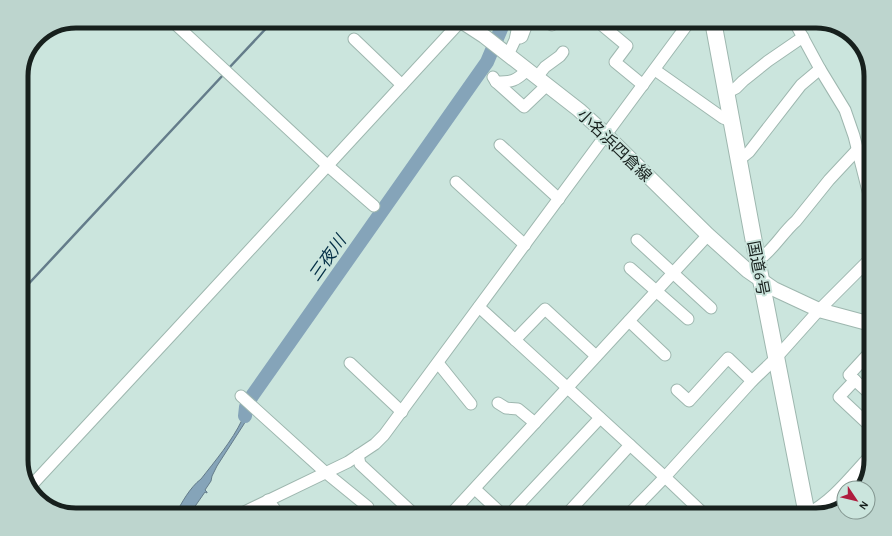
<svg xmlns="http://www.w3.org/2000/svg" width="892" height="536" font-family="'Alegreya Sans','Noto Sans JP',sans-serif">
<style>
.water{fill:#85a4b9;stroke:#647c8a}
.lines{fill:none;stroke-linecap:round;stroke-linejoin:round}
.stream{stroke:#647c8a;stroke-width:2.5}
.river{stroke:#85a4b9;stroke-width:14}
.minor-casing{stroke:#9eb7af;stroke-width:13}
.major-casing{stroke:#9eb7af;stroke-width:16}
.highway-casing{stroke:#9eb7af;stroke-width:18}
.minor{stroke:#fff;stroke-width:11}
.major{stroke:#fff;stroke-width:14}
.highway{stroke:#fff;stroke-width:16}
.labels{text-anchor:middle;stroke-width:4;stroke-linejoin:round;paint-order:stroke}
.street-label{font-size:16px;fill:#17201d;stroke:#cbe5dd}
.water-label{font-size:17px;font-style:italic;fill:#032e45;stroke:#cbe5dd}
.rim{fill:none;stroke:#17201d;stroke-width:5}
</style>
<rect width="100%" height="100%" fill="#cbe5dd"/>
<path class="water" d="M248 402 251 405 246 415V420L244 424 217 466 212 476 211 481 205 490 207 492V493L205 492 189 515H175C181 504 190 487 201 479 215 461 232 441 242 420 245 414 244 409 248 402Z"/>
<g class="lines">
<g class="stream">
<path d="M228 69 273 21"/>
<path d="M21 292 224 74"/>
</g>
<path class="river" d="M245 416 246 407 252 396 487 62 501 29 503 21"/>
<g class="minor-casing">
<g id="minor">
<path d="M172 21 328 166 374 206"/>
<path d="M546 21 552 25"/>
<path d="M794 21 820 69 845 110 854 136 871 203"/>
<path d="M603 26 627 46 615 62 643 85"/>
<path d="M520 38 522 37 528 21"/>
<path d="M354 39 402 85"/>
<path d="M508 55 515 40 519 21"/>
<path d="M655 70 723 118 731 121"/>
<path d="M493 77 496 82 524 107 547 85"/>
<path d="M537 77 545 67 560 56 563 52"/>
<path d="M496 82C512 82 516 81 527 70"/>
<path d="M726 93 736 88 743 81 768 61 803 37"/>
<path d="M500 145 559 199"/>
<path d="M739 160 749 152 801 85 820 69"/>
<path d="M456 182 525 245"/>
<path d="M637 240 711 308"/>
<path d="M757 261C773 251 782 233 796 221L829 180 857 150"/>
<path d="M630 268 688 319"/>
<path d="M479 307 665 477 705 515"/>
<path d="M629 321 665 355"/>
<path d="M515 340 545 309 596 356"/>
<path d="M871 351 849 375 871 395"/>
<path d="M350 363 402 412"/>
<path d="M438 363 471 404"/>
<path d="M855 380 839 397 871 427"/>
<path d="M677 390 689 401 728 358 752 381"/>
<path d="M241 396 325 472 368 507V515"/>
<path d="M498 403 506 408 518 409 535 423"/>
<path d="M358 455 360 464 415 515"/>
<path d="M29 488 174 332 461 21"/>
<path d="M852 488 868 470"/>
<path d="M475 489 503 515"/>
<path d="M268 500 279 515"/>
<path d="M837 504 844 496"/>
<path d="M807 514C833 501 851 476 871 455"/>
<path d="M238 515 348 462 375 444 384 435 690 21"/>
<path d="M450 515 708 235"/>
<path d="M509 515 600 418"/>
<path d="M566 515 630 445"/>
<path d="M628 515 665 477 752 381 776 358 819 310 871 258"/>
</g>
</g>
<g class="major-casing">
<path id="major" d="M461 21 484 36 579 110 601 130 708 235 748 271 774 289 819 310 871 324"/>
</g>
<g class="highway-casing">
<path id="highway" d="M713 21 761 280 807 515"/>
</g>
<use href="#minor" class="minor"/>
<use href="#major" class="major"/>
<use href="#highway" class="highway"/>
</g>
<g class="labels">
<g class="street-label">
<text transform="translate(615 145) rotate(44)" y="6">小名浜四倉線</text>
<text transform="translate(759 268) rotate(79)" y="6">国道6号</text>
</g>
<g class="water-label">
<text transform="translate(327 258) rotate(-55)" y="6">三夜川</text>
</g>
</g>
<path d="M0 0H892V536H0ZM76 28H816A48 48 0 0 1 864 76V460A48 48 0 0 1 816 508H76A48 48 0 0 1 28 460V76A48 48 0 0 1 76 28Z" fill="#bdd5ce" fill-rule="evenodd"/>
<path class="rim" d="M76 28H816A48 48 0 0 1 864 76V460A48 48 0 0 1 816 508H76A48 48 0 0 1 28 460V76A48 48 0 0 1 76 28Z"/>
<g transform="translate(856 500) rotate(125)"><circle r="19" fill="#cbe5dd" stroke="#839690"/>
<path d="M0-3L7 15L0 10L-7 15Z" fill="#af1c3e"/>
<text y="-6" font-size="11" font-weight="bold" text-anchor="middle" fill="#17201d">N</text>
</g>
</svg>
